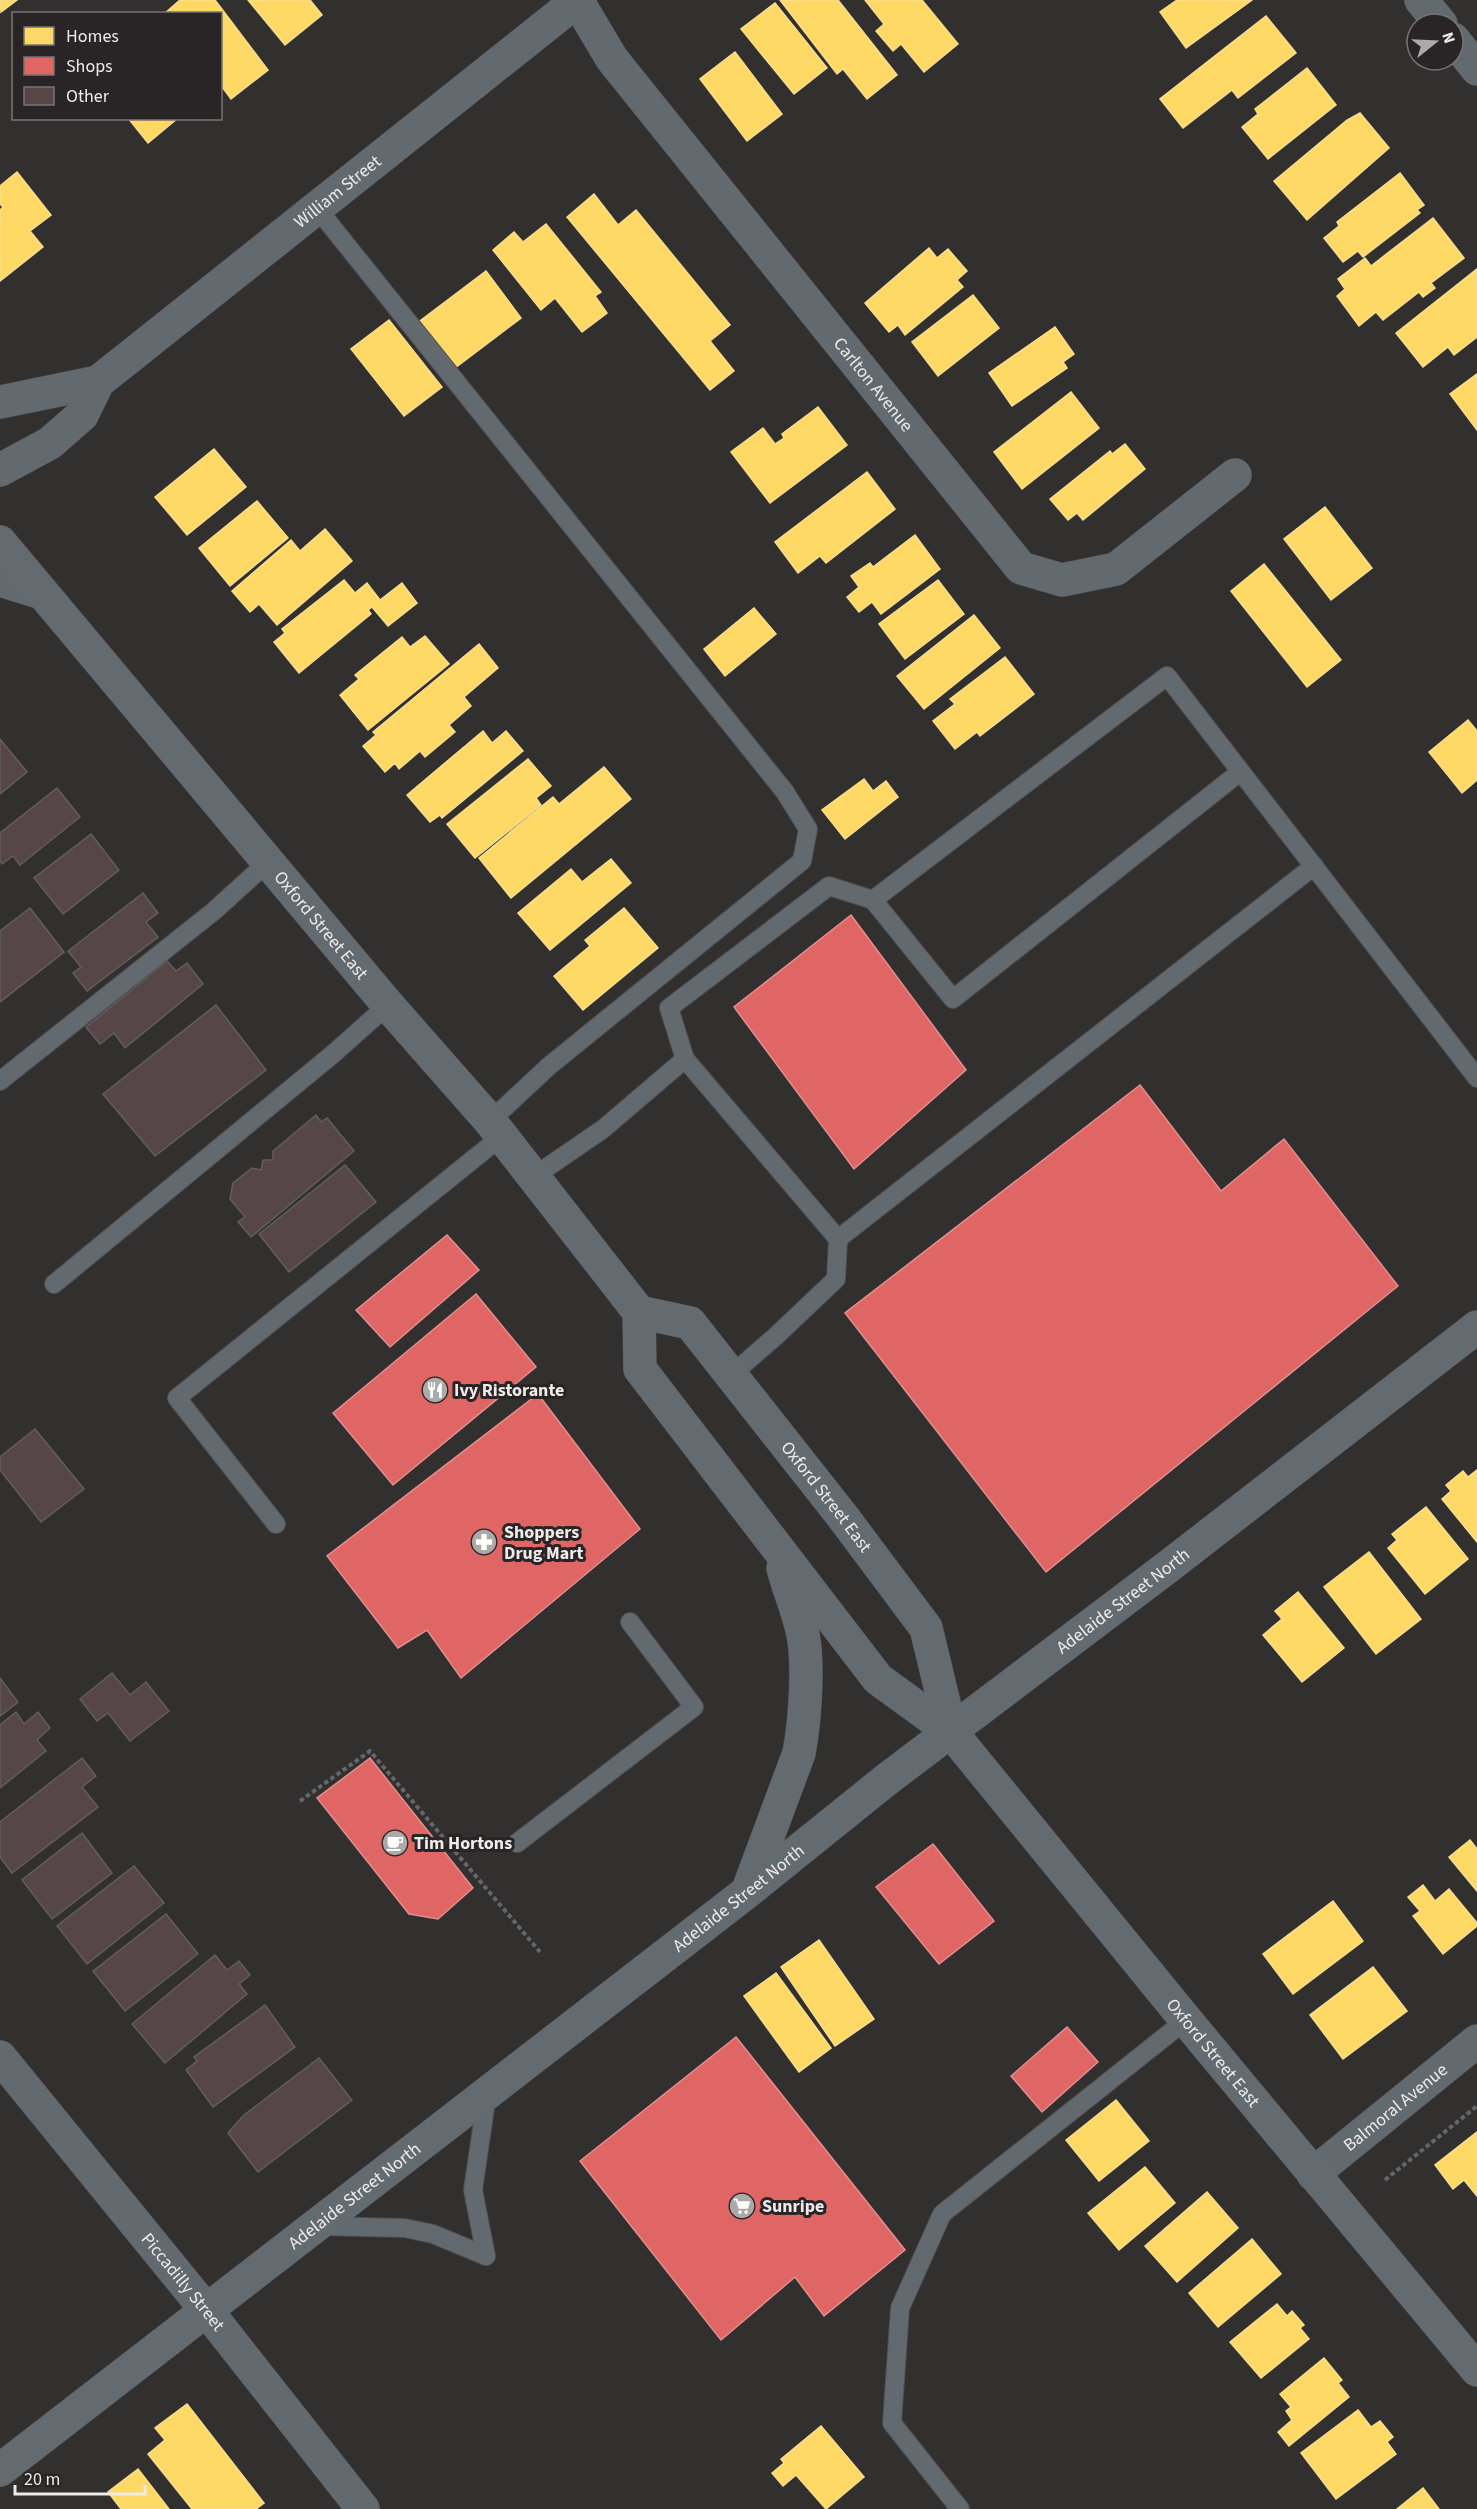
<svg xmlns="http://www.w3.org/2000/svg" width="1477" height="2509" font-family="'Source Sans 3',sans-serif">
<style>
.homes{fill:#ffd966;stroke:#fade8e;stroke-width:1.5}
.shops{fill:#e06666;stroke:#e48e8e;stroke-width:1.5}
.building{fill:#574648;stroke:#615e5e;stroke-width:1.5}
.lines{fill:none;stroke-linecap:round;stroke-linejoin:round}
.lane-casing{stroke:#4f4e4e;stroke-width:20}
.street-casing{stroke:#4f4e4e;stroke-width:34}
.secondary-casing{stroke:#4f4e4e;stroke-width:34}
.path{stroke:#63666a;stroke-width:4;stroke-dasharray:4.5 3;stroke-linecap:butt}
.lane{stroke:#62696f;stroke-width:18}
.street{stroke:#62696f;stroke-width:33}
.secondary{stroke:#636b71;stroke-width:33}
.labels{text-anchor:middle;stroke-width:6;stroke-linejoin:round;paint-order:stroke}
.street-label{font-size:18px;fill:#eeebeb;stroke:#292425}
.poi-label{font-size:18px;font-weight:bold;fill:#eeebeb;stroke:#292425;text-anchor:start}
</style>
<rect width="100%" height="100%" fill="#322f2f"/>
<g class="homes">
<path d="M0 0H17L1 12Z"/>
<path d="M180 0H215L268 70 231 99 223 88 220 90V14H164Z"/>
<path d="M248 0H310L322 15 285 45Z"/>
<path d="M780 0H838L897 75 867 99 843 69 837 74Z"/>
<path d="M865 0H922L958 44 924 72 901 44 893 51 876 31 884 24Z"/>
<path d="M1177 0H1252L1186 48 1160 12Z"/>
<path d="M775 3 827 68 794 94 741 29Z"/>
<path d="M1266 16 1296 53 1238 98 1232 90 1183 128 1160 99Z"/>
<path d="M735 52 782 114 747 141 700 79Z"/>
<path d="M1307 68 1336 105 1268 159 1242 127 1258 114 1255 109Z"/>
<path d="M1360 113 1389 148 1307 220 1274 181 1347 120Z"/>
<path d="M128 118H178L148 143Z"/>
<path d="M17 172 51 215 30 231 43 247 0 281V210L3 207 0 204V186Z"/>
<path d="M1400 173 1424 205 1417 210 1420 213 1363 257 1358 251 1343 262 1324 238 1339 226 1337 222Z"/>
<path d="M594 194 618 225 636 210 730 325 710 341 734 371 710 390 567 217Z"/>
<path d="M1433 218 1464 258 1431 283 1435 288 1423 297 1419 292 1383 320 1376 312 1359 326 1337 296 1345 289 1338 279 1365 258 1371 266Z"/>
<path d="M546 224 601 292 595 296 607 313 582 332 555 298 541 310 493 250 514 232 523 242Z"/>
<path d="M929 248 937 258 948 249 967 271 957 280 963 287 905 335 898 325 889 332 865 303Z"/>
<path d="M1477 269V337L1454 355 1448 347 1423 367 1396 333Z"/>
<path d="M486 271 521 318 455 368 420 321Z"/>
<path d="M973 295 999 328 938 376 912 342Z"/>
<path d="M389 320 442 387 404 416 351 349Z"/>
<path d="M1055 327 1074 354 1063 362 1067 368 1012 406 989 373Z"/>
<path d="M1477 374V430L1450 394Z"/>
<path d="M1071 392 1099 428 1022 489 994 452Z"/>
<path d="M818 407 847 445 770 503 731 452 763 428 775 444 784 438 782 434Z"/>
<path d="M1125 444 1145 469 1083 520 1077 513 1068 520 1050 499 1110 451 1112 454Z"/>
<path d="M214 449 246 487 187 535 155 497Z"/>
<path d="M867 472 895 509 826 563 820 556 798 573 775 542Z"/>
<path d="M257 501 288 538 230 586 199 548Z"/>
<path d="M1325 507 1372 568 1331 600 1284 539Z"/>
<path d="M325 529 352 561 277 625 259 604 250 612 232 591 291 540 300 551Z"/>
<path d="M915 535 940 569 881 614 872 602 859 612 847 597 859 587 851 576 870 563 873 567Z"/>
<path d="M1264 564 1341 660 1307 687 1231 591Z"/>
<path d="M344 580 355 593 367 583 380 600 402 583 417 603 388 626 372 607 368 610 371 614 299 673 274 642 285 633 282 629Z"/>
<path d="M938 580 964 614 905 659 879 624Z"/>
<path d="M754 608 776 634 725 676 704 649Z"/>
<path d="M974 615 1000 648 924 709 897 676Z"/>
<path d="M425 636 449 664 368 730 340 695 359 679 355 675 402 637 410 647Z"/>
<path d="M479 644 498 668 464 697 471 706 449 725 455 732 425 757 420 751 399 769 395 763 385 772 363 746 376 735 373 732Z"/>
<path d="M1005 657 1034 694 980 736 977 732 955 749 933 721 955 704 950 699Z"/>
<path d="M1468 720 1477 731V780L1462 793 1429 752Z"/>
<path d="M483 731 492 743 506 731 523 751 442 818 440 815 430 822 407 795Z"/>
<path d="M528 759 551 786 536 798 541 805 475 858 447 824Z"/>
<path d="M604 767 631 799 511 898 479 858 553 797 559 804Z"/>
<path d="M864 779 873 791 886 781 898 797 845 839 822 810Z"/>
<path d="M611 859 631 883 550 950 518 913 571 869 582 882Z"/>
<path d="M624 908 658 948 583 1010 554 976 590 946 585 940Z"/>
<path d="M1477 1470V1542L1442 1499 1451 1491 1446 1485 1463 1471 1468 1477Z"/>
<path d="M1426 1507 1468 1559 1425 1594 1388 1548 1397 1540 1392 1534Z"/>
<path d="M1369 1552 1421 1619 1376 1654 1324 1587Z"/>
<path d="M1298 1592 1344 1648 1302 1682 1263 1635 1282 1619 1275 1611Z"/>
<path d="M1470 1840 1477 1849V1891L1449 1857Z"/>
<path d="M1423 1885 1435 1901 1449 1889 1477 1923V1926L1443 1954 1413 1916 1420 1911 1408 1897Z"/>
<path d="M1333 1901 1363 1941 1293 1994 1263 1954Z"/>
<path d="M819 1940 874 2019 835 2046 781 1967Z"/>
<path d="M1373 1967 1407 2011 1343 2059 1310 2015Z"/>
<path d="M776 1973 831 2048 799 2072 744 1996Z"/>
<path d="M1116 2100 1149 2141 1099 2181 1066 2140Z"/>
<path d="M1477 2132V2196L1464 2180 1453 2189 1435 2165Z"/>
<path d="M1145 2167 1175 2203 1119 2250 1088 2213Z"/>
<path d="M1207 2192 1238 2228 1177 2282 1145 2246Z"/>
<path d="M1252 2239 1281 2274 1218 2327 1189 2293Z"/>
<path d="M1277 2304 1287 2316 1292 2311 1304 2325 1300 2328 1309 2339 1261 2378 1230 2342Z"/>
<path d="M1324 2358 1342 2380 1338 2383 1349 2397 1289 2446 1278 2432 1292 2420 1286 2411 1291 2407 1280 2394Z"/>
<path d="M187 2404 264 2503 256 2509H192L148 2454 165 2440 155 2428Z"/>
<path d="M1358 2410 1371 2427 1380 2421 1393 2437 1387 2442 1396 2454 1336 2499 1301 2453Z"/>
<path d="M821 2426 864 2477 826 2509 796 2475 783 2486 772 2473 784 2463 781 2459Z"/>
<path d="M138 2469 169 2509H121L108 2492Z"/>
<path d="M1423 2488 1439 2509H1397Z"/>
</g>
<g class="shops">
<path d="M851 915 966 1070 854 1169 734 1007Z"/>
<path d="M1140 1085 1221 1191 1284 1139 1398 1286 1046 1572 845 1313Z"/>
<path d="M447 1235 479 1270 390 1347 356 1310Z"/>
<path d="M476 1294 536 1367 393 1485 333 1413Z"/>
<path d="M538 1394 640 1529 461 1678 427 1630 398 1648 327 1556Z"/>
<path d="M370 1758 473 1888 438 1919 409 1914 317 1798Z"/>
<path d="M933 1844 994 1921 939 1964 876 1887Z"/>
<path d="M1067 2027 1098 2062 1042 2112 1011 2076Z"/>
<path d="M736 2037 905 2250 824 2316 795 2277 721 2340 580 2161Z"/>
</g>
<g class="building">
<path d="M0 739 27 772 0 794Z"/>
<path d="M57 788 80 817 20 865 13 856 2 864 0 861V833Z"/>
<path d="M91 834 119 870 63 914 34 878Z"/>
<path d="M143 893 158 913 146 922 158 937 87 991 73 973 81 967 68 951Z"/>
<path d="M30 908 64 952 0 1002V931Z"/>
<path d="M167 961 176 971 187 963 203 984 125 1048 114 1033 100 1044 86 1027Z"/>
<path d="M216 1005 266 1070 155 1156 103 1094Z"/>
<path d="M316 1115 321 1122 327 1118 354 1151 251 1237 238 1222 245 1217 230 1199 233 1183 252 1168 261 1170 263 1160H273V1151Z"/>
<path d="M345 1165 376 1202 289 1272 259 1234Z"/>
<path d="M35 1429 84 1489 41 1522 0 1470V1457Z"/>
<path d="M112 1673 130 1695 146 1682 169 1711 130 1741 108 1713 97 1721 80 1699Z"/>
<path d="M0 1678 18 1702 0 1716Z"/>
<path d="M16 1712 24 1724 38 1712 50 1728 37 1740 46 1751 0 1788V1725Z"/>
<path d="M82 1758 96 1776 82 1787 98 1807 12 1873 0 1857V1822Z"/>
<path d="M82 1833 112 1873 52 1919 22 1880Z"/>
<path d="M134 1866 164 1903 87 1964 57 1926Z"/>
<path d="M166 1914 198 1954 125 2011 93 1971Z"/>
<path d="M215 1955 227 1970 239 1961 250 1975 239 1984 247 1994 165 2063 132 2024Z"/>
<path d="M265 2005 295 2047 213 2107 186 2070 197 2061 194 2057Z"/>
<path d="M319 2058 352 2100 258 2172 228 2133 244 2115Z"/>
</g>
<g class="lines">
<g class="lane-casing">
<g id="lane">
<path d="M316 207 785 792 808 829 802 861 549 1066 490 1121"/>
<path d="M873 900 953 999 1240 772"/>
<path d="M685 1059 838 1239 836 1279 776 1336 731 1375"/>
<path d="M0 1081 214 911 269 861"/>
<path d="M533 1177 603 1129 685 1059 669 1008 829 886 873 900 1167 676 1477 1078"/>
<path d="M838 1239 1314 866"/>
<path d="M54 1284 333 1054 388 1005"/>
<path d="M276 1524 177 1398 502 1136"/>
<path d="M517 1843 694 1707 630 1622"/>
<path d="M319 2226 405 2228 433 2234 486 2256"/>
<path d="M486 2256 473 2190 487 2094"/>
<path d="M960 2509 892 2423 900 2308 942 2214 1186 2020"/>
</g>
</g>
<g class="street-casing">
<g id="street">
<path id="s1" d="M577 0 612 59 1021 568 1062 580 1116 569 1235 475"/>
<path d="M1421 0 1441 24"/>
<path d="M1453 39 1477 69"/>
<path d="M0 402 98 382"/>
<path id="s2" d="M0 470 50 443 82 415 98 382 578 0"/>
<path d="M0 580 42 593"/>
<path id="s3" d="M0 2057 207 2311 363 2509"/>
<path id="s4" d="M1313 2174 1477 2041"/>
</g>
</g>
<g class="secondary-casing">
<g id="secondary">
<path id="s5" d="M0 542 388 1005 490 1121 639 1312 640 1369 878 1679 951 1732 1186 2020 1477 2370"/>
<path id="s6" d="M639 1312 690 1323 843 1517 926 1628 951 1732"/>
<path d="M748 1890 799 1753C805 1721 810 1657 801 1626 796 1606 788 1588 783 1568"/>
<path id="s7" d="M0 2470 747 1892 886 1780 1165 1569 1477 1327"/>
</g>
</g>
<g class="path">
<path d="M300 1801 370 1751 540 1952"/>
<path d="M1385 2180 1477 2106"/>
</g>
<use href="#lane" class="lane"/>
<use href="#street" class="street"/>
<use href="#secondary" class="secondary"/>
</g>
<defs>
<g id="restaurant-disc" transform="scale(1.35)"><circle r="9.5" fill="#aca9a9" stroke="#292425"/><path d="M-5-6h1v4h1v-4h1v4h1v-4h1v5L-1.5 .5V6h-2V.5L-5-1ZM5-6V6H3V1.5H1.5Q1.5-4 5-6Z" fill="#fff"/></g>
<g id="pharmacy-disc" transform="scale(1.35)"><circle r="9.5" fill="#aca9a9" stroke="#292425"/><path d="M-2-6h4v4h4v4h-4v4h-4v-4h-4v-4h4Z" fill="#fff"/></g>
<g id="cafe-disc" transform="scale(1.35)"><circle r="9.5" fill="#aca9a9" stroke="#292425"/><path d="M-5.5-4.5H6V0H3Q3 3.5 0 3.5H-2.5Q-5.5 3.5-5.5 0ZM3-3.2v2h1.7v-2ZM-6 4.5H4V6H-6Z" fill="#fff"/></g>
<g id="supermarket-disc" transform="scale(1.35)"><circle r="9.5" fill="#aca9a9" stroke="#292425"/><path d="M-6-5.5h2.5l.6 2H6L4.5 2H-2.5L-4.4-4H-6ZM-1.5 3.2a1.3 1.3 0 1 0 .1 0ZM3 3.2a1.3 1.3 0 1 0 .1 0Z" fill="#fff"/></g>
</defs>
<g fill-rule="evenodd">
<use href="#restaurant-disc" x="435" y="1390"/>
<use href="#pharmacy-disc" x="484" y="1542"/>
<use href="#cafe-disc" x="395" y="1843"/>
<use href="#supermarket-disc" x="742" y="2206"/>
</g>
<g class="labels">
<g class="street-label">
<text dy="6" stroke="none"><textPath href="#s2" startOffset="442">William Street</textPath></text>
<text dy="6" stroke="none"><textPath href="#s1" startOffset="486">Carlton Avenue</textPath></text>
<text dy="6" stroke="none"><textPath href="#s5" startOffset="500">Oxford Street East</textPath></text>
<text dy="6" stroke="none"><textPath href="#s6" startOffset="273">Oxford Street East</textPath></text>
<text dy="6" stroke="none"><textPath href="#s7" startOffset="1420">Adelaide Street North</textPath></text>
<text dy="6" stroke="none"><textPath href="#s7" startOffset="934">Adelaide Street North</textPath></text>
<text dy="6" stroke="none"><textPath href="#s5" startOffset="1953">Oxford Street East</textPath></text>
<text dy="6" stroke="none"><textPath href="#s4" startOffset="106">Balmoral Avenue</textPath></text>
<text dy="6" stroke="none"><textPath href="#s7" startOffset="448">Adelaide Street North</textPath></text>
<text dy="6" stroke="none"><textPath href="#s3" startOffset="290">Piccadilly Street</textPath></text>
</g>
<g class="poi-label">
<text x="454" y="1396">Ivy Ristorante</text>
<text x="504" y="1538">Shoppers<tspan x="504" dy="21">Drug Mart</tspan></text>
<text x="414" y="1849">Tim Hortons</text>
<text x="762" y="2212">Sunripe</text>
</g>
</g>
<rect x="12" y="12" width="210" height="108" fill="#292425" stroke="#787474" stroke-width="1.5"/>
<rect x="24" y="27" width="30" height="18" fill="#ffd966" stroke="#787474" stroke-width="1.5"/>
<text x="66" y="42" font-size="18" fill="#eeebeb">Homes</text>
<rect x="24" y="57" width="30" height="18" fill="#e06666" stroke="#787474" stroke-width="1.5"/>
<text x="66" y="72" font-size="18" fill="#eeebeb">Shops</text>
<rect x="24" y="87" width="30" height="18" fill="#574648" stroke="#787474" stroke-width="1.5"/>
<text x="66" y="102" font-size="18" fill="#eeebeb">Other</text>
<g transform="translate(1435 42) rotate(72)"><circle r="28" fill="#292425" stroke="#787474" stroke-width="1.5"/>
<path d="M0-4.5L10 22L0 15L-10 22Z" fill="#aca9a9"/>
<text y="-9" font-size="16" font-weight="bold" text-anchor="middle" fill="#eeebeb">N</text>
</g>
<path d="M15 2485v9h130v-9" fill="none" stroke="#eeebeb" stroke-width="3"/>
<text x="24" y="2485" font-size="18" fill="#eeebeb" stroke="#292425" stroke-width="4.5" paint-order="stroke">20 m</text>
</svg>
